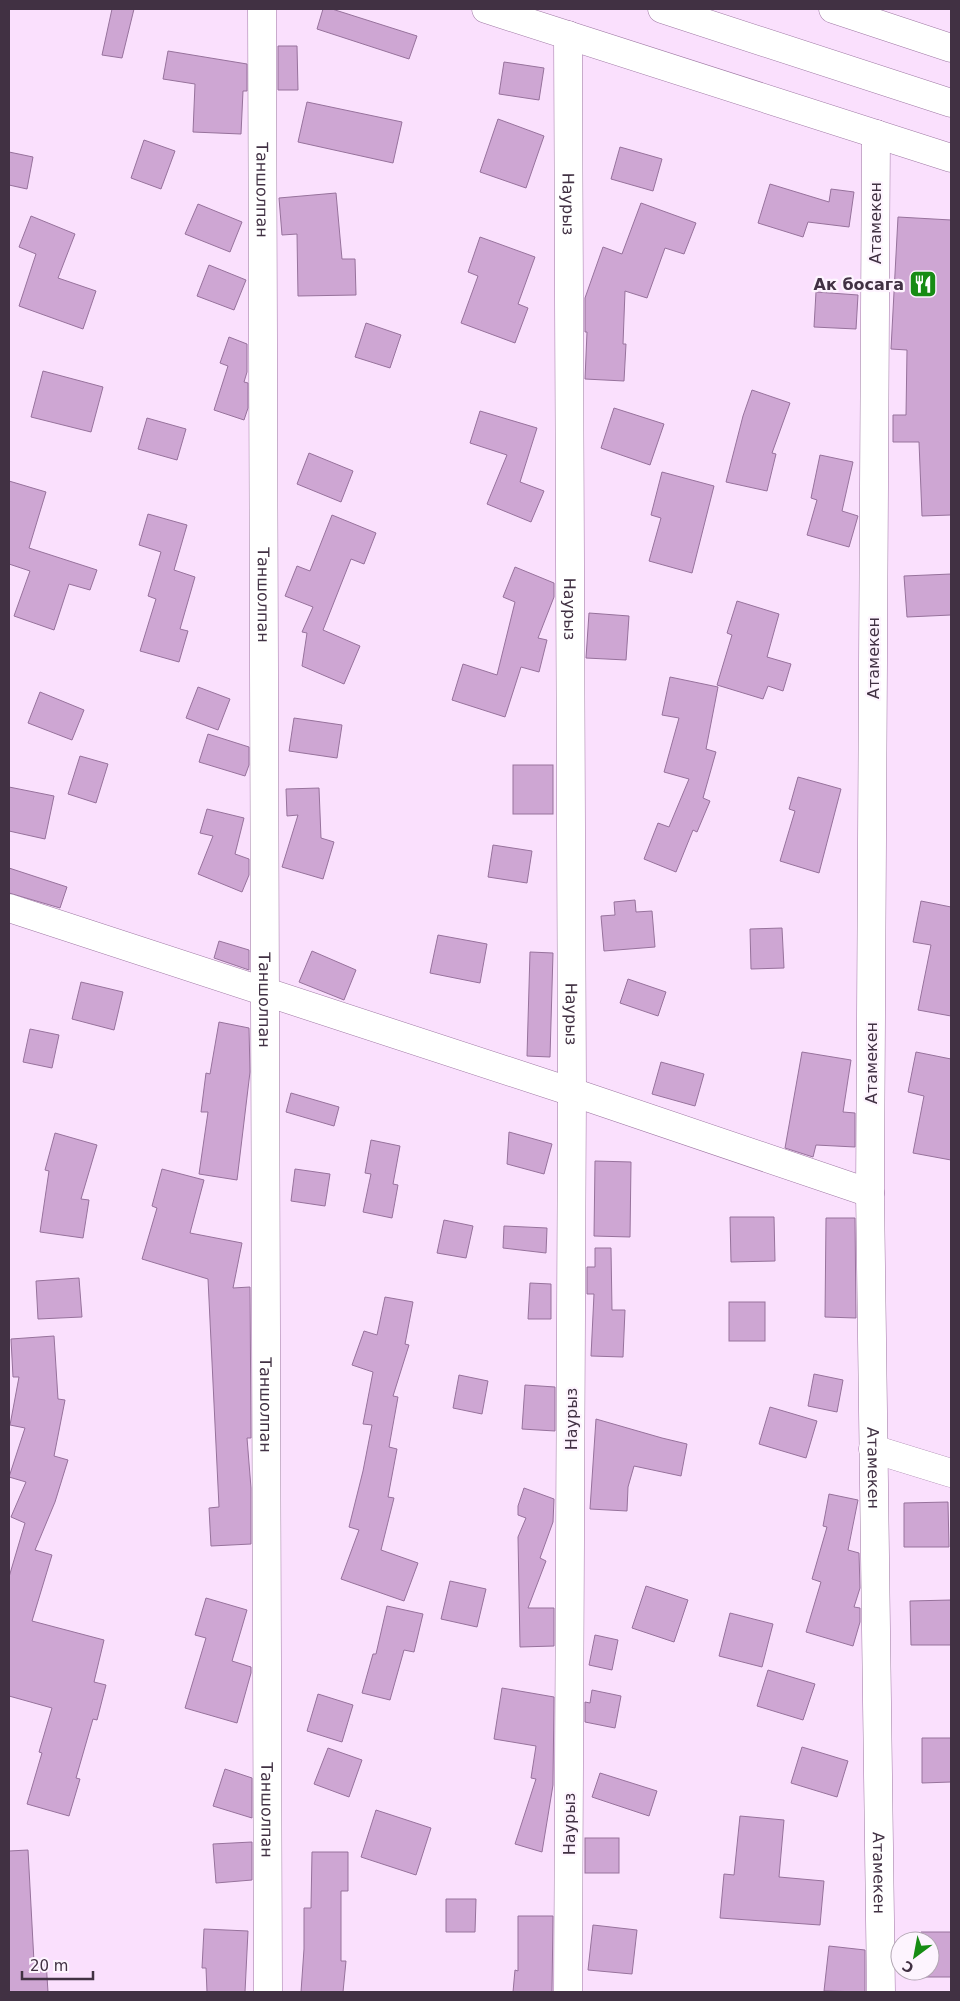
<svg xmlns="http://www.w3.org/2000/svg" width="960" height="2001" font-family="'DejaVu Sans',sans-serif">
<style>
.building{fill:#cea6d3;stroke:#97729c}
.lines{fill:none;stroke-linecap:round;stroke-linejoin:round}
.minor-casing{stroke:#9e78a3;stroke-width:29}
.major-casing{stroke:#9e78a3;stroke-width:29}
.minor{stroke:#fff;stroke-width:28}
.major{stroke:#fff;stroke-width:28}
.labels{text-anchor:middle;stroke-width:4.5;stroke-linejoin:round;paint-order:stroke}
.street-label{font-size:16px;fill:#413143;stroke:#fdf4fe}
.poi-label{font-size:16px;font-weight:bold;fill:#413143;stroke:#fdf4fe;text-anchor:end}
</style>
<rect width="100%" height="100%" fill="#fae0fd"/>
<g class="building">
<path d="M112 9H134L122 58 102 55Z"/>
<path d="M323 9H332L417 36 409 59 317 29Z"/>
<path d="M278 46H297L298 90H278Z"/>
<path d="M168 51 247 64V91H243L241 134 193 132 195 84 163 79Z"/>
<path d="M504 62 544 68 539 100 499 94Z"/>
<path d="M307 102 402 122 393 163 298 142Z"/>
<path d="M498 119 544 136 526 188 480 172Z"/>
<path d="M144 140 175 151 161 189 131 178Z"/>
<path d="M620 147 662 159 653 191 611 179Z"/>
<path d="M9 152 33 157 27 189 9 185Z"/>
<path d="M770 184 829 202 831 189 854 192 849 227 808 222 803 237 758 223Z"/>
<path d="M336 193 342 259H355L356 295 298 296 297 234 282 235 279 198Z"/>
<path d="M641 203 696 223 684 254 665 248 647 298 625 291 623 344H626L624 381 585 379 587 332H585V298L603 247 622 254Z"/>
<path d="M198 204 242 222 230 252 185 234Z"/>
<path d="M31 216 75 234 58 278 96 291 83 329 19 306 36 254 19 247Z"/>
<path d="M898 217 951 220V515L922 516 919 442H893V415H906L907 350 891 349Z"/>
<path d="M480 237 535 257 518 304 528 308 515 343 461 323 478 276 468 272Z"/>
<path d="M209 265 246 280 234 310 197 296Z"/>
<path d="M816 292 858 295 856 329 814 327Z"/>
<path d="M366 323 401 335 390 368 355 357Z"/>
<path d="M229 337 247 344V372L244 382 248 383V408L244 420 214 410 228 366 220 363Z"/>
<path d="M43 371 103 387 91 432 31 417Z"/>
<path d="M752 390 790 403 772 453 776 454 767 491 726 482 743 416Z"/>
<path d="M614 408 664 424 650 465 601 448Z"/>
<path d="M480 411 537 428 520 482 544 491 531 522 487 504 507 455 470 443Z"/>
<path d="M147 418 186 429 177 460 138 449Z"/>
<path d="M309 453 353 471 341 502 297 484Z"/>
<path d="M820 455 853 462 842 511 858 516 849 547 807 535 817 500 811 498Z"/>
<path d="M662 472 714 486 692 573 649 561 661 518 651 515Z"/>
<path d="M9 481 46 492 29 548 97 570 90 590 69 584 54 630 14 616 30 571 9 564Z"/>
<path d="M148 514 187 525 174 570 195 577 180 629 188 631 179 662 140 651 156 599 148 596 161 552 139 545Z"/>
<path d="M332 515 376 533 364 564 351 559 323 630 360 646 344 684 302 666 307 633 302 632 313 607 285 596 297 566 310 571Z"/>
<path d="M515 567 554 583V597L538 638 547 640 539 672 521 667 505 717 452 700 463 664 497 675 515 602 503 597Z"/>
<path d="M951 574V615L907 617 904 576Z"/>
<path d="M737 601 779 614 767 657 791 664 783 691 768 686 763 699 717 685 732 635 727 633Z"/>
<path d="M589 613 629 616 626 660 586 658Z"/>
<path d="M670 677 718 687 706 749 716 752 703 798 710 801 697 832 693 830 676 872 644 859 658 823 669 827 689 779 664 772 679 718 662 715Z"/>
<path d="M198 687 230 699 218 730 186 718Z"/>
<path d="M40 692 84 710 72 740 28 723Z"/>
<path d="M294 718 342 725 337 758 289 751Z"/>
<path d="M208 734 249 747V765L245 776 199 762Z"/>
<path d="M80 756 108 764 96 803 68 794Z"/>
<rect x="513" y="765" width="40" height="49"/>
<path d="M798 777 841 789 819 873 780 861 795 811 789 809Z"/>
<path d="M9 787 54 796 45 839 9 831Z"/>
<path d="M319 788 321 838 334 842 323 879 282 867 298 815 287 816 286 789Z"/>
<path d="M207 809 244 818 235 854 249 859V875L242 892 198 874 213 836 200 833Z"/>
<path d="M493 845 532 851 527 883 488 877Z"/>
<path d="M9 868 67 887 60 908 9 893Z"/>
<path d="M635 900 636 912 652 911 655 947 604 951 601 916 615 915 614 902Z"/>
<path d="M921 901 951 907V1016L918 1010 931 945 913 942Z"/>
<path d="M782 928 784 968 751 969 750 929Z"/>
<path d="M438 935 487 944 480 983 430 973Z"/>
<path d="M219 941 249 950V970L214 958Z"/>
<path d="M312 951 356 970 344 1000 299 982Z"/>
<path d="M530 952 553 953 550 1057 527 1056Z"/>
<path d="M628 979 666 992 658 1016 620 1003Z"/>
<path d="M81 982 123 992 114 1030 72 1019Z"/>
<path d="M219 1022 249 1028 250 1072 237 1180 199 1174 208 1112H201L206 1073 210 1074Z"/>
<path d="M30 1029 59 1035 52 1068 23 1062Z"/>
<path d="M802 1052 851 1060 843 1112 855 1113V1147L816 1145 813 1157 785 1148Z"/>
<path d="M916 1052 951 1059V1160L913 1153 924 1096 908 1092Z"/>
<path d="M661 1062 704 1074 695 1106 652 1094Z"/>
<path d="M291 1093 339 1107 334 1126 286 1112Z"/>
<path d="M509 1132 552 1144 544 1174 507 1164Z"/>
<path d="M55 1133 97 1145 81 1199 89 1200 83 1238 40 1232 49 1171 45 1170Z"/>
<path d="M371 1140 400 1146 393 1184 398 1185 392 1218 363 1212 371 1174 365 1173Z"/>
<path d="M595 1161 631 1162 630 1237 594 1236Z"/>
<path d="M162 1169 204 1180 190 1233 242 1243 233 1288 250 1287 251 1438H247L251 1488V1544L211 1546 209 1508 219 1507 208 1279 142 1259 157 1208 152 1206Z"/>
<path d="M295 1169 330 1174 325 1206 291 1201Z"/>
<path d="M730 1217H774L775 1261 731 1262Z"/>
<path d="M826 1218H855L856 1318 825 1317Z"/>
<path d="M444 1220 473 1226 466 1258 437 1253Z"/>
<path d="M504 1226 547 1228 546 1253 503 1248Z"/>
<path d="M595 1248H611L612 1310H625L623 1357 591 1356 594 1294H587V1267H595Z"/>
<path d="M79 1278 82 1317 38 1319 36 1281Z"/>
<path d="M530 1283 551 1284V1319H528Z"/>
<path d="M385 1297 413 1302 405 1344 409 1345 393 1396 398 1397 389 1447 397 1449 388 1497 394 1498 381 1550 418 1563 404 1601 341 1579 359 1530 349 1527 363 1471 372 1425 363 1424 373 1372 352 1365 364 1331 377 1335Z"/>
<rect x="729" y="1302" width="36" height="39"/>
<path d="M54 1336 58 1399 65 1400 54 1456 68 1460 55 1502 35 1550 52 1555 32 1621 104 1640 94 1682 106 1685 97 1720 93 1719 76 1778 80 1779 69 1816 27 1804 42 1753 39 1752 52 1708 9 1696V1577L25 1523 11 1517 26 1482 9 1477 25 1428 10 1425 19 1377H13L11 1339Z"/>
<path d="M814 1374 843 1380 837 1412 808 1406Z"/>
<path d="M459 1375 488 1381 482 1414 453 1408Z"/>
<path d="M525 1385 555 1387V1431L522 1429Z"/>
<path d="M770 1407 817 1421 806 1458 759 1444Z"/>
<path d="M596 1419 662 1438 687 1444 681 1476 634 1466 628 1487 627 1511 590 1509Z"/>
<path d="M524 1488 554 1499 553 1522 540 1558 546 1561 528 1608H554V1646L520 1647 518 1537 526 1518 518 1515V1506Z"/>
<path d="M829 1494 858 1500 848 1550 859 1553 860 1588 854 1607 860 1608V1622L853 1646 806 1632 821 1582 812 1579 827 1527 823 1526Z"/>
<path d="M948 1502 949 1547H904V1503Z"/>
<path d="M450 1581 486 1589 477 1627 441 1619Z"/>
<path d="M646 1586 688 1600 674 1642 632 1628Z"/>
<path d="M206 1598 247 1610 232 1661 251 1667V1673L237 1723 185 1708 206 1638 195 1635Z"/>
<path d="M951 1600V1645H911L910 1601Z"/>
<path d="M387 1606 423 1614 414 1652 404 1650 390 1700 362 1693 373 1654H376Z"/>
<path d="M730 1613 773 1624 762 1667 719 1656Z"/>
<path d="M595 1635 618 1640 612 1670 589 1665Z"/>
<path d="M768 1670 815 1684 803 1720 757 1706Z"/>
<path d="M502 1688 554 1697 553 1785 542 1852 515 1844 536 1779 531 1778 536 1746 494 1739Z"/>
<path d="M592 1690 621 1696 615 1728 585 1722V1702L590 1703Z"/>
<path d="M318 1694 353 1705 342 1742 307 1731Z"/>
<path d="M922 1738H951V1782L922 1783Z"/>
<path d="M802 1747 848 1761 837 1797 791 1783Z"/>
<path d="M328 1748 362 1760 349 1797 314 1784Z"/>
<path d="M225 1769 252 1778V1818L213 1806Z"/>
<path d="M600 1773 657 1791 649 1816 592 1797Z"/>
<path d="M376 1810 431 1828 416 1875 361 1857Z"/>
<path d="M740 1816 784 1820 779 1877 824 1881 820 1925 720 1918 724 1874 734 1875Z"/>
<rect x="585" y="1838" width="34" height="35"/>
<path d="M252 1842V1880L216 1883 213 1844Z"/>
<path d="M28 1850 34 1962 46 1961 48 1992H9V1851Z"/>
<path d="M312 1852H348V1891H341V1961H346L343 1992H301L304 1949V1908H311Z"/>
<path d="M446 1899H476L475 1932H446Z"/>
<path d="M518 1916H553L552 1992H513L515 1970 518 1971Z"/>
<path d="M593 1925 637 1930 632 1974 588 1970Z"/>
<path d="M204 1929 248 1931 245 1992H207L206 1968H202Z"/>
<path d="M921 1932H951V1977H922V1971H930V1941H921Z"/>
<path d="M829 1946 865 1950V1992L824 1991Z"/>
</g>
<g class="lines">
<g class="minor-casing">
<g id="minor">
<path id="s1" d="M262 9 268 1992"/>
<path d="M486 9 951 158"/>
<path d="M833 9 951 48"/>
<path id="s2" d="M568 35 572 1092 568 1992"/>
<path id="s3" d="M876 134 870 1193 881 1992"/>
<path d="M9 908 572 1092 870 1193"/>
<path d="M873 1449 951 1473"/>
</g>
</g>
<g class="major-casing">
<path id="major" d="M662 9 951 103"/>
</g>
<use href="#minor" class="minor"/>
<use href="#major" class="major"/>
</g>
<defs>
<g id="restaurant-square" transform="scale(1.4375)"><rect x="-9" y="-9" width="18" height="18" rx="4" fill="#178c14" stroke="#fdf4fe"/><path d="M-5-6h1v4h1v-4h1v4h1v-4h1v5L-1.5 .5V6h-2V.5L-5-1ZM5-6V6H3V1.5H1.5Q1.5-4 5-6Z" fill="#fff"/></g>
</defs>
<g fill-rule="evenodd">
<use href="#restaurant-square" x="923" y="284"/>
</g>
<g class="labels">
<g class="street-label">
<text dy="6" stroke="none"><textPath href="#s1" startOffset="181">Таншолпан</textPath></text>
<text dy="6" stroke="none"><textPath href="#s2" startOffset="169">Наурыз</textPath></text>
<text transform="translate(875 223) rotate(-90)" y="6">Атамекен</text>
<text dy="6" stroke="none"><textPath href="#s1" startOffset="586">Таншолпан</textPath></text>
<text dy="6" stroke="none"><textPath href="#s2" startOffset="574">Наурыз</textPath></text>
<text transform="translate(873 658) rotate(-90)" y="6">Атамекен</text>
<text dy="6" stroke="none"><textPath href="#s1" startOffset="991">Таншолпан</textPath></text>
<text dy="6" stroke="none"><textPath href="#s2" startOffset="979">Наурыз</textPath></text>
<text transform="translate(871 1063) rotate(-90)" y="6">Атамекен</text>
<text dy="6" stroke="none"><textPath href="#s1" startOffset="1396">Таншолпан</textPath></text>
<text transform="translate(571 1419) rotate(-90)" y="6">Наурыз</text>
<text dy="6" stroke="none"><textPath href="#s3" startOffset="1334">Атамекен</textPath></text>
<text dy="6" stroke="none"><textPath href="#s1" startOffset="1801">Таншолпан</textPath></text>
<text transform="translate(569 1824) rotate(-90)" y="6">Наурыз</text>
<text dy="6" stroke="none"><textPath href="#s3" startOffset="1739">Атамекен</textPath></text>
</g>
<g class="poi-label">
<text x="904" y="290">Ак босага</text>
</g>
</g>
<rect width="960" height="2001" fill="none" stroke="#413143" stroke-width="20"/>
<g transform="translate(915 1956) rotate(212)"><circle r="24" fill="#fdf4fe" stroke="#b2a6b3"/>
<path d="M0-4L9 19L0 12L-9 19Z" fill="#178c14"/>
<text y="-8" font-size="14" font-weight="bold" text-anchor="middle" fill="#413143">С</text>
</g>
<path d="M22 1971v8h71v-8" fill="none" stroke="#413143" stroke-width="2.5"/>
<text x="30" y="1971" font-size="15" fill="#413143" stroke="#fdf4fe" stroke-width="4" paint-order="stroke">20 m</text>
</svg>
